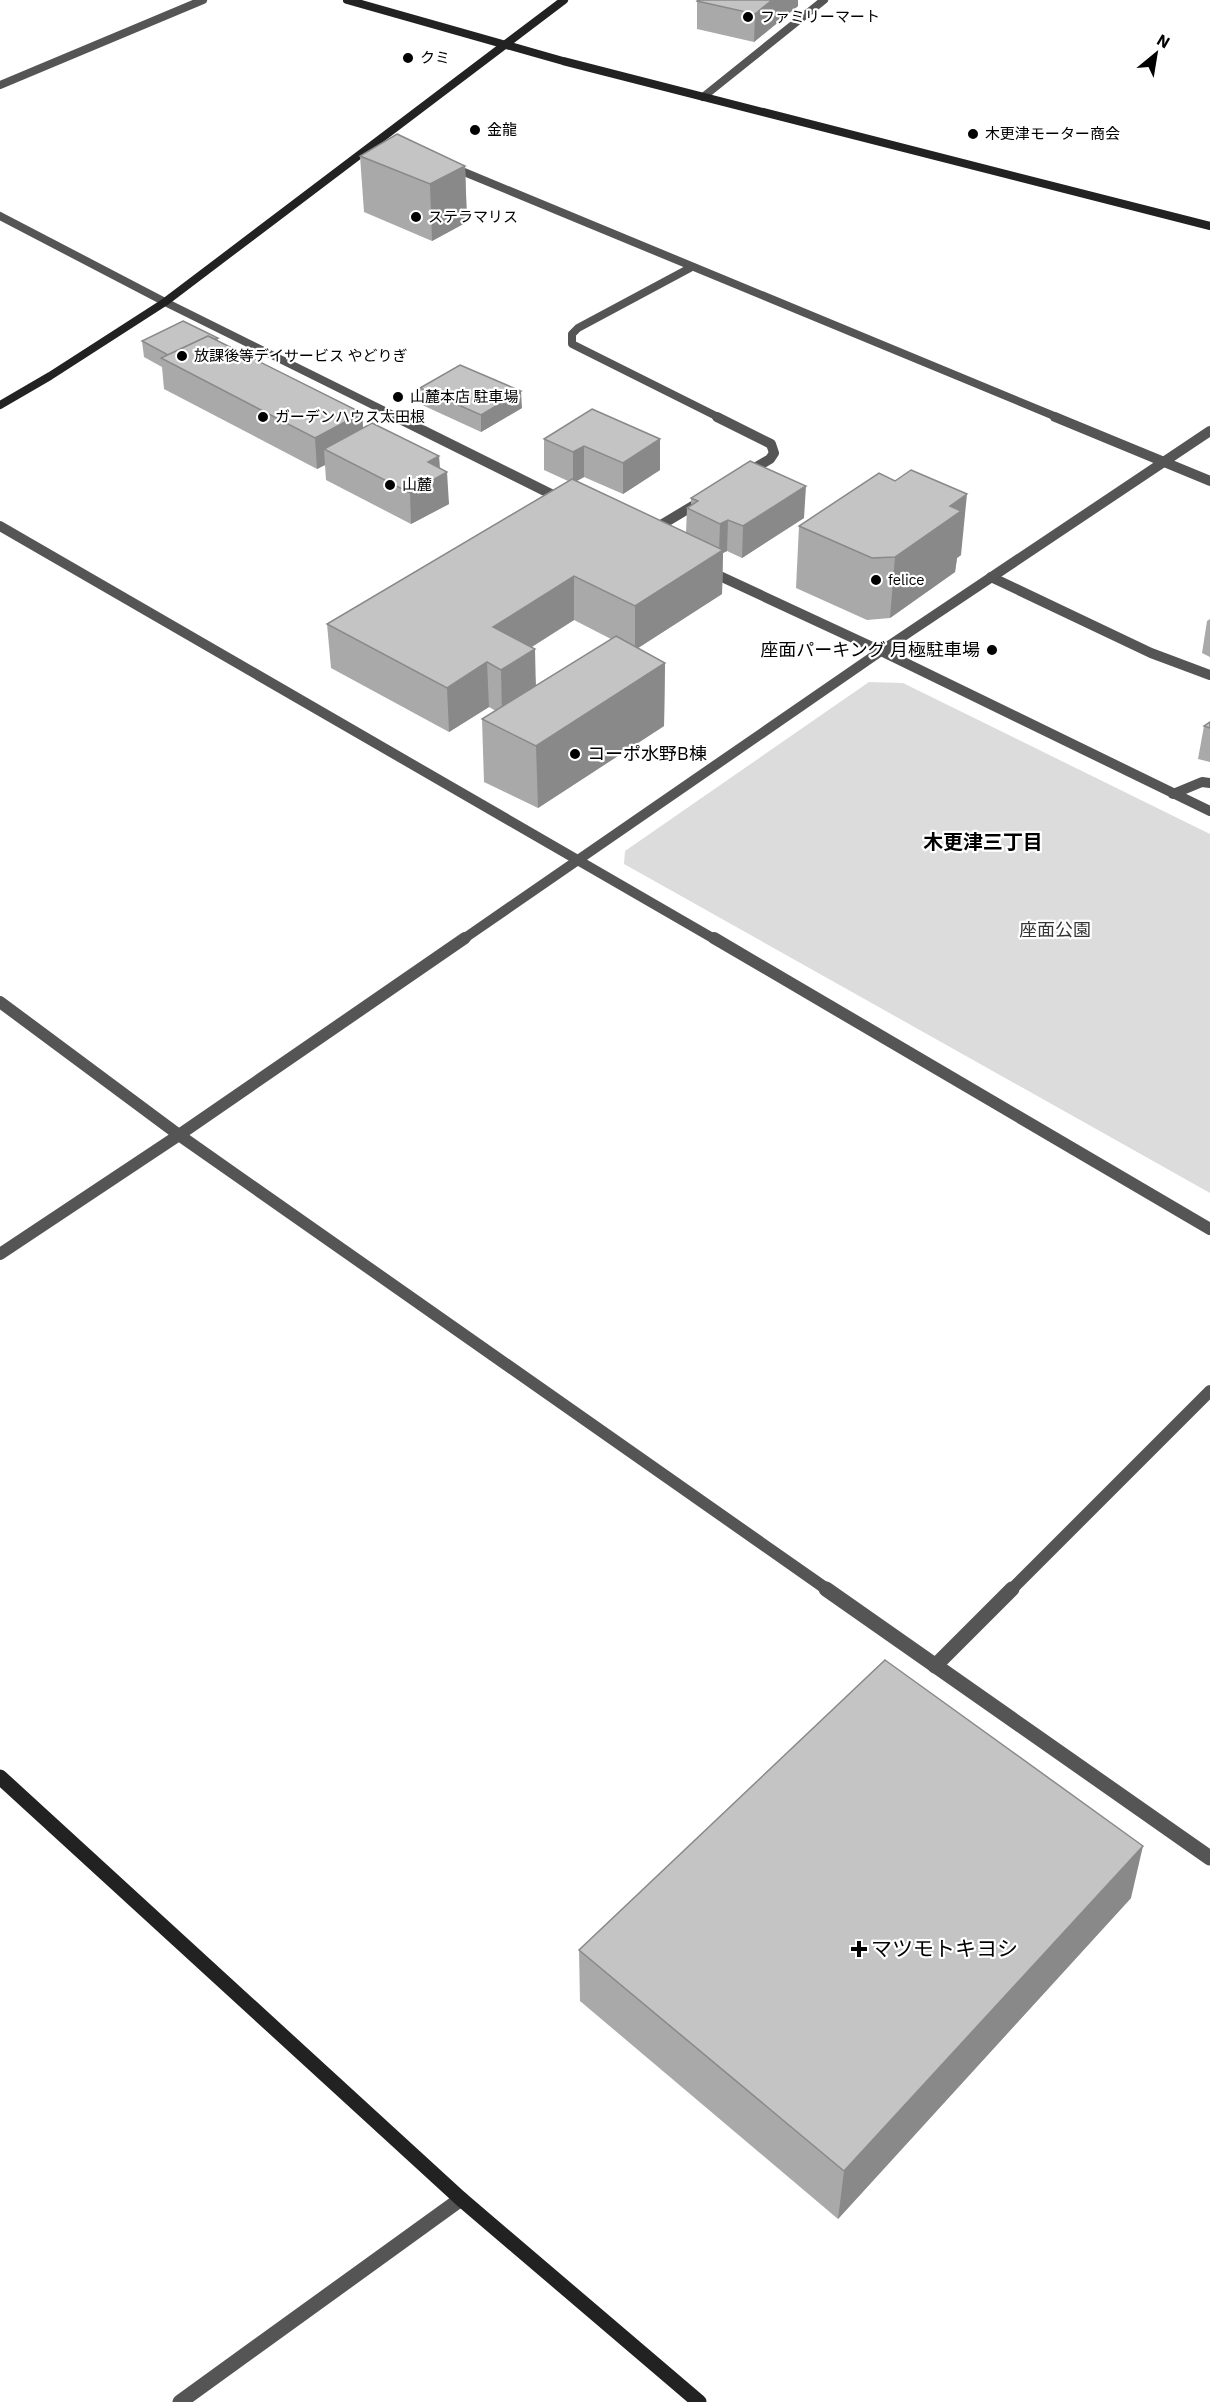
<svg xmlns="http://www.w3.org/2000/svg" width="1210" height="2402" font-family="'IBM Plex Sans','Noto Sans JP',sans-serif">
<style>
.green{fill:#dcdcdc}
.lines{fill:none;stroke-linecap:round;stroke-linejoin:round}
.lane-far1{stroke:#555;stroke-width:8}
.lane{stroke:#555;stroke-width:10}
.street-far3{stroke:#555;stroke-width:8}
.street-far2{stroke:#555;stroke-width:10}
.street-far1{stroke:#555;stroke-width:12}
.street{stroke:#555;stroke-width:15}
.secondary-far1{stroke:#222;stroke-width:8}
.secondary{stroke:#222;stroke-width:15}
.wall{fill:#a9a9a9;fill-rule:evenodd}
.shaded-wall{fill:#898989}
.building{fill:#c4c4c4;stroke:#898989;stroke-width:1.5}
.poi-dot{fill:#000;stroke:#fff;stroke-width:2}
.labels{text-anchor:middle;stroke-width:4.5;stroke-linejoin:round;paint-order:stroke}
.far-poi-label{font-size:15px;fill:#000;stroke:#fff;text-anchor:start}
.poi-label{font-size:18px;fill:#000;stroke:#fff;text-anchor:end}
.park-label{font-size:18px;fill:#333;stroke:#fff}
.neighbourhood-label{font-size:20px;font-weight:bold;fill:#000;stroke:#fff}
.near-poi-label{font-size:21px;fill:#000;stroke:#fff;text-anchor:start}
</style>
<rect width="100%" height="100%" fill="#fff"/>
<path class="green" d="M869 682 903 683 1210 834V1193L624 864 625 851Z"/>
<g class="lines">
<g class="lane-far1">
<path d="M0 85 203 0"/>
<path d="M703 97 824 0"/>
<path d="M690 268 578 328 572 334V344L720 418"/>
</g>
<g class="lane">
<path d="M717 417 771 444 774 453 770 459 746 473"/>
<path d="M651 531 701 501"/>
<path d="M991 577 1151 653 1210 675"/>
<path d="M1173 794 1202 782 1210 783"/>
</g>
<g class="street-far3">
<path d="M452 167 1059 418"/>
<path d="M0 216 165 302 399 418"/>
</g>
<g class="street-far2">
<path d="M396 417 561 499"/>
<path d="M1055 417 1210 481"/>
<path d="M0 526 716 940"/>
<path d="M709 571 881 651 1210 811"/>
<path d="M462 940 881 651 1210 431"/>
</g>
<g class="street-far1">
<path d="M714 938 1210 1229"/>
<path d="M0 1002 179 1135 828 1590"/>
<path d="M0 1254 179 1135 465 938"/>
<path d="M1011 1590 1210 1391"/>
</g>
<g class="street">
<path d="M826 1589 1210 1858"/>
<path d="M935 1666 1012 1589"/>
<path d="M180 2402 461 2199"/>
</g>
<g class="secondary-far1">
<path d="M347 0 563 61 1210 226"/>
<path d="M0 405 50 376 165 302 564 0"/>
</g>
<path class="secondary" d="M0 1777 461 2199 699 2402"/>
</g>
<g class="wall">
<path d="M697 1 798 6 754 42 697 29Z"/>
<path d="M360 156 465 166 467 222 432 241 364 212Z"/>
<path d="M218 338V341L362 413 363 428 439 456 440 468 449 504 411 524 326 480 325 465 317 469 164 389 162 367 144 357 142 341Z"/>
<path d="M420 388 522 408 481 432 420 404Z"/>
<path d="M544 439H660V470L623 494 584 477 577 481 686 533 687 508 691 506V498L804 518 742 558 727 551 723 553 722 594 638 648 665 663 664 726 538 808 484 782 482 719 496 711 489 707 449 732 331 668 327 624 568 481 544 470ZM574 620 611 639 536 686 532 647Z"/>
<path d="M799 526 961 555 957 558 955 572 890 618 867 620 796 588Z"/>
<path d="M1210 619V657L1202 653 1207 621Z"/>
<path d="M1210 722V762L1198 759 1204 726Z"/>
<path d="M1131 1898 838 2219 580 2001 579 1950Z"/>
</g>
<g class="shaded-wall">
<path d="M772 0H798V6L754 42 755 14Z"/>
<path d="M465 166 467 222 432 241 430 184Z"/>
<path d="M521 391 522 408 481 432V415Z"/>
<path d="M362 413 364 444 324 449 325 465 317 469 315 438Z"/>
<path d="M660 439V470L623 494V463Z"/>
<path d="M584 446V477L573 483V452Z"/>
<path d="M439 456 440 476 447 472 449 504 411 524 410 493 428 462Z"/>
<path d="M806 486 804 518 742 558 743 526Z"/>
<path d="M967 494 961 555 957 558 955 572 890 618 895 557 950 506Z"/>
<path d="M728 520 727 551 723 553 722 594 635 650V606L719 552 720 524Z"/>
<path d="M574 576V620L498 668 493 627Z"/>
<path d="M535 649 536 693 502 714 501 670Z"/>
<path d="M487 662 489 707 449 732 447 688Z"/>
<path d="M665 663 664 726 538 808 536 746Z"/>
<path d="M1143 1846 1131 1898 838 2219 844 2171Z"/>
</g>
<g class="building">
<path d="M698 0H772L755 14 697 1Z"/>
<path d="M397 134 465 166 430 184 360 156Z"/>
<path d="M183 321 218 338 215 339 208 336 168 355 142 341Z"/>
<path d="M208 336 362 413 315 438 161 358Z"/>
<path d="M460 365 521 391 481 415 420 388Z"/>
<path d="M592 409 660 439 623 463 584 446 573 452 544 439Z"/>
<path d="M372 423 439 456 428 462 447 472 410 493 324 449Z"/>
<path d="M750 461 806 486 743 526 728 520 720 524 687 508 698 501 691 498Z"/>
<path d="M911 470 967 494 950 506 961 511 895 557 872 558 799 526 879 473 895 481Z"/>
<path d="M572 479 723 550 635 606 574 576 493 627 535 649 501 670 487 662 447 688 327 624Z"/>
<path d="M616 636 665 663 536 746 482 719Z"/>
<path d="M1210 722V728L1204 726Z"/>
<path d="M885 1660 1143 1846 844 2171 579 1950Z"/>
</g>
<g class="poi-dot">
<circle cx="748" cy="17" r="6"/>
<circle cx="408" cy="58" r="6"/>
<circle cx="475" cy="130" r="6"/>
<circle cx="973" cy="134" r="6"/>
<circle cx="416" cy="217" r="6"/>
<circle cx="182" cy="356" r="6"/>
<circle cx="398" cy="397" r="6"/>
<circle cx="263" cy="417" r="6"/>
<circle cx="390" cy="485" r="6"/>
<circle cx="876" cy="580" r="6"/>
<circle cx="992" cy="650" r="6"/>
<circle cx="575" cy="754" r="6"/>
<path d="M856 1940h6v6h6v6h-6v6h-6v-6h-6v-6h6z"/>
</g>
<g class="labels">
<g class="far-poi-label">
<text x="760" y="22">ファミリーマート</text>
<text x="420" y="63">クミ</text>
<text x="487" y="135">金龍</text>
<text x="985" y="139">木更津モーター商会</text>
<text x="428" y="222">ステラマリス</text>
<text x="194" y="361">放課後等デイサービス やどりぎ</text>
<text x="410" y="402">山麓本店 駐車場</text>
<text x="275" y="422">ガーデンハウス太田根</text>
<text x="402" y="490">山麓</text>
<text x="888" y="585">felice</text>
</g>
<g class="poi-label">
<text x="980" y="656">座面パーキング 月極駐車場</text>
<text x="587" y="760" text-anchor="start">コーポ水野B棟</text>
</g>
<g class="park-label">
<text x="1055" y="936">座面公園</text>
</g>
<g class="neighbourhood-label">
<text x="983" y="849">木更津三丁目</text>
</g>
<g class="near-poi-label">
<text x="871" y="1956">マツモトキヨシ</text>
</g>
</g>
<g transform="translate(1156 54) rotate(30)" stroke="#ffffff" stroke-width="4.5" paint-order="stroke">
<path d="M0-4.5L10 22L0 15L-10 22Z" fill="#000000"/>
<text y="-9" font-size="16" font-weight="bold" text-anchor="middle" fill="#000000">N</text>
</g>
</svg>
